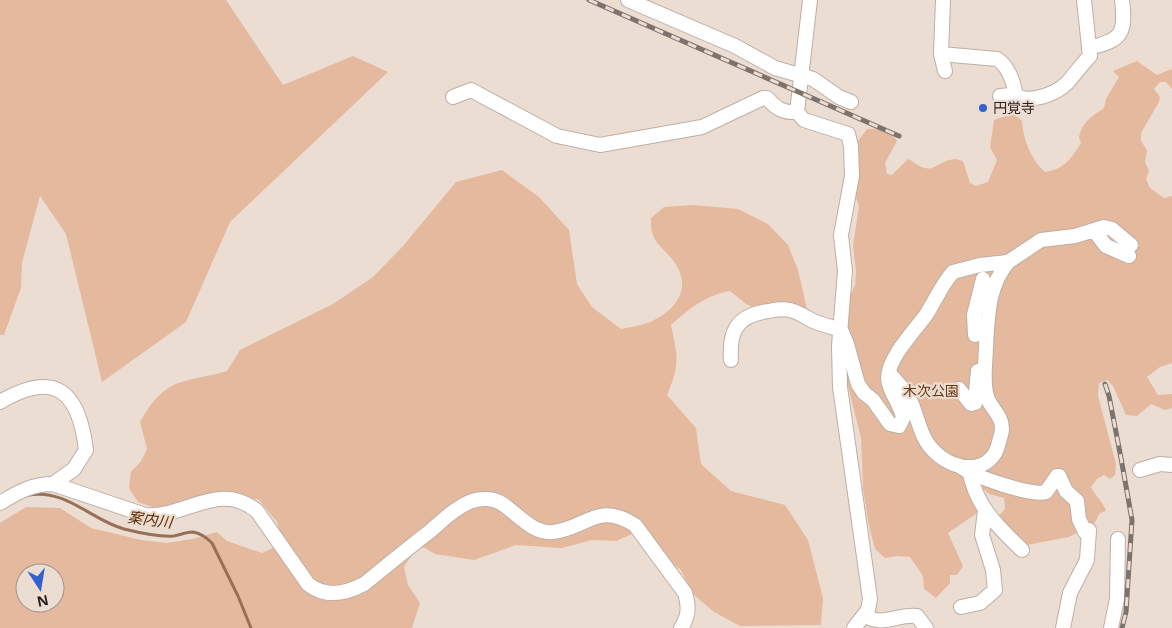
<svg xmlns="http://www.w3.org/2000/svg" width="1172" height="628" font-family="'Noto Sans','Noto Sans JP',sans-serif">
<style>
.green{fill:#e5b99e;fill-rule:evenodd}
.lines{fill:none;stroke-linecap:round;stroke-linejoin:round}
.stream{stroke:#977058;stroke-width:3}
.minor-casing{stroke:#bdafa6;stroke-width:16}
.minor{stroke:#fff;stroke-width:14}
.rail-casing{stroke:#7d736d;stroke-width:5}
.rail{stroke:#ecddd3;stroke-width:3;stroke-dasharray:9;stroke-linecap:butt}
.poi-dot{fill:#3261d0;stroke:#ecddd3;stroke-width:2}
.labels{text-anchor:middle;stroke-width:4.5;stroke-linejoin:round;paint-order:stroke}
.poi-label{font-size:14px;fill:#28221f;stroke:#ecddd3;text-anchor:start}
.park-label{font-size:14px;fill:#68360d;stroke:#ecddd3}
.water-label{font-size:15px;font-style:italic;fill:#5d2b00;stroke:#ecddd3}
</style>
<rect width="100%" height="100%" fill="#ecddd3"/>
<g class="green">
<path d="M0 0H226L283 85 353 56 388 72 230 222 186 322 102 382 66 234 40 196 22 263 21 288 4 335H0Z"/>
<path d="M1137 61 1157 75 1172 69V89L1166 82H1160L1154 89 1160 97 1159 102 1141 133V141L1147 150 1145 162 1149 171 1146 179 1150 188 1164 198 1172 196V363L1160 367 1147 377 1158 395 1172 394V408L1165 410 1151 404 1137 416 1126 415 1113 386 1107 380 1099 383 1098 396 1116 464 1115 475 1110 479 1104 475 1097 479 1091 487C1095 496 1103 501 1106 511L1100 513 1094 524 1069 537 1027 545 1019 541 997 518 1005 509 1004 498 989 494 982 488 976 490 977 513 948 533 963 566 957 575H950V583L936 598 924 589 923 576 910 557 897 556 885 558 875 549 869 526 863 489 861 438 844 370 847 303 855 285 856 271 853 246 859 206 856 198 855 145 867 129C879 128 890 129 897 141L885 163 887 174 892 175 908 159C914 161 917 166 922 167 937 174 943 153 963 161L970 183 976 186 988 182 997 160 990 147 994 120 1014 113 1022 121C1023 139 1031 160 1045 172 1063 170 1072 158 1081 143L1079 137C1083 121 1091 117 1104 108L1106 99 1119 77 1113 71Z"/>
<path d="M502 170 539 197 569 230 577 284 592 307 621 329C630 327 641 326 650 322 677 310 694 286 672 259 659 243 650 242 651 218L664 207 693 205 738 209 768 224 788 245 798 270 807 309 779 318 746 304 730 291C706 295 689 309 671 325 678 358 680 364 667 395L696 428 701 464 731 491 785 505 808 540 823 598 821 625 740 626 714 612 694 595 680 569 648 550 632 534 616 541 592 540 562 548 516 545 474 560 435 554 423 547 413 553 404 567 408 585 420 603 412 628H0V523L26 507 60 508 91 528 141 540 166 543 192 539 217 532 227 541 262 553 275 547 280 533 277 522 259 500 234 493 215 494 158 509 138 502 129 488 131 472 141 461 147 449 140 422C167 375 182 384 227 371L240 350 333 304 373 277 403 246 456 182ZM25 573H55V603H25Z"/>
</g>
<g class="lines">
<path class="stream" d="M29 495C67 489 91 520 124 529 140 533 158 537 174 536 180 535 186 532 193 532 200 533 207 538 212 543L238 596 251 628"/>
<g class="minor-casing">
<g id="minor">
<path d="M628 0 735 46 775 68 813 79 839 97 851 102"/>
<path d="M810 0 797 112 804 120 848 134 851 146 852 176 841 235 845 271 839 346 840 387 870 599 868 610 854 628"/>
<path d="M943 0 941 54 945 71"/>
<path d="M1089 48C1122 40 1126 34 1122 0"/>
<path d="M941 54 997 59C1007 65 1013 80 1015 91L1012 95 1000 96"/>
<path d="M1014 94C1028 105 1056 94 1067 83 1075 74 1082 64 1090 56L1084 0"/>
<path d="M453 97 471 90 557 136 600 145 702 127 763 98H767C776 108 782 113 797 112"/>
<path d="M1093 232 1097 234 1106 246 1129 256"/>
<path d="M975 335 974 315 983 279"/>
<path d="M731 360C729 333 736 317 763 312 773 310 781 308 790 310 798 312 804 316 811 320 820 324 831 327 841 330L847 344 858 384 864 393 873 400 890 424 899 426 903 418C901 404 888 391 888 378 888 358 915 330 926 315 935 301 942 284 953 272L980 265 1008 262 1041 240 1075 236 1104 227 1112 229 1131 245"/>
<path d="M891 375C898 383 907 392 911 402 919 420 920 439 936 453 956 472 992 475 999 442 1000 438 1002 433 1002 428 1002 415 991 409 987 397 982 380 986 362 986 345 988 314 988 287 1008 262"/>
<path d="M959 389 971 404 975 403 978 371"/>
<path d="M0 402C56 369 79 392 86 450L74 469 53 484"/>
<path d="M961 467C973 476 1033 497 1046 492L1057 476H1059L1066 491 1077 501 1079 519 1085 532"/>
<path d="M1140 470 1160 464 1172 465"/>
<path d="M970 474C977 507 998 527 1022 550"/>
<path d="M0 503C18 492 32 484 53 484L145 515C186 518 219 480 257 511L308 584C325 598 345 594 364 584 385 567 407 549 429 532 442 521 456 507 472 501 481 498 493 498 501 503 517 513 532 534 553 532 587 528 598 501 635 525L685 593C689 606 689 616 681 628"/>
<path d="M961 607 980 603 995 590 993 570 982 535 985 511"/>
<path d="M864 615C884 628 897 613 917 616L926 628"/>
<path d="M1063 628 1070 593 1087 560 1089 530"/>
<path d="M1111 628 1117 599 1118 539"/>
</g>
</g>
<use href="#minor" class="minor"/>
<g class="rail-casing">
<g id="rail">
<path d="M589 0 899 136"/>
<path d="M1105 384 1109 396 1121 458 1132 520 1126 612 1122 628"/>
</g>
</g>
<use href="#rail" class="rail"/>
</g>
<circle class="poi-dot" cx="983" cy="108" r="5"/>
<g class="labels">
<g class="poi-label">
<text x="993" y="113">円覚寺</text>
</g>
<g class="park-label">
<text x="931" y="396">木次公園</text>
</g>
<g class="water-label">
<text transform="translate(150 520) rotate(7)" y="5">案内川</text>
</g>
</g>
<g transform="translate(40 588) rotate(168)"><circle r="24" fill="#ecddd3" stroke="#9e928b"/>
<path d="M0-4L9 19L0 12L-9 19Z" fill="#3261d0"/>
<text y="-8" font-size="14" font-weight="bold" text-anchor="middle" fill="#28221f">N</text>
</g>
</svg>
